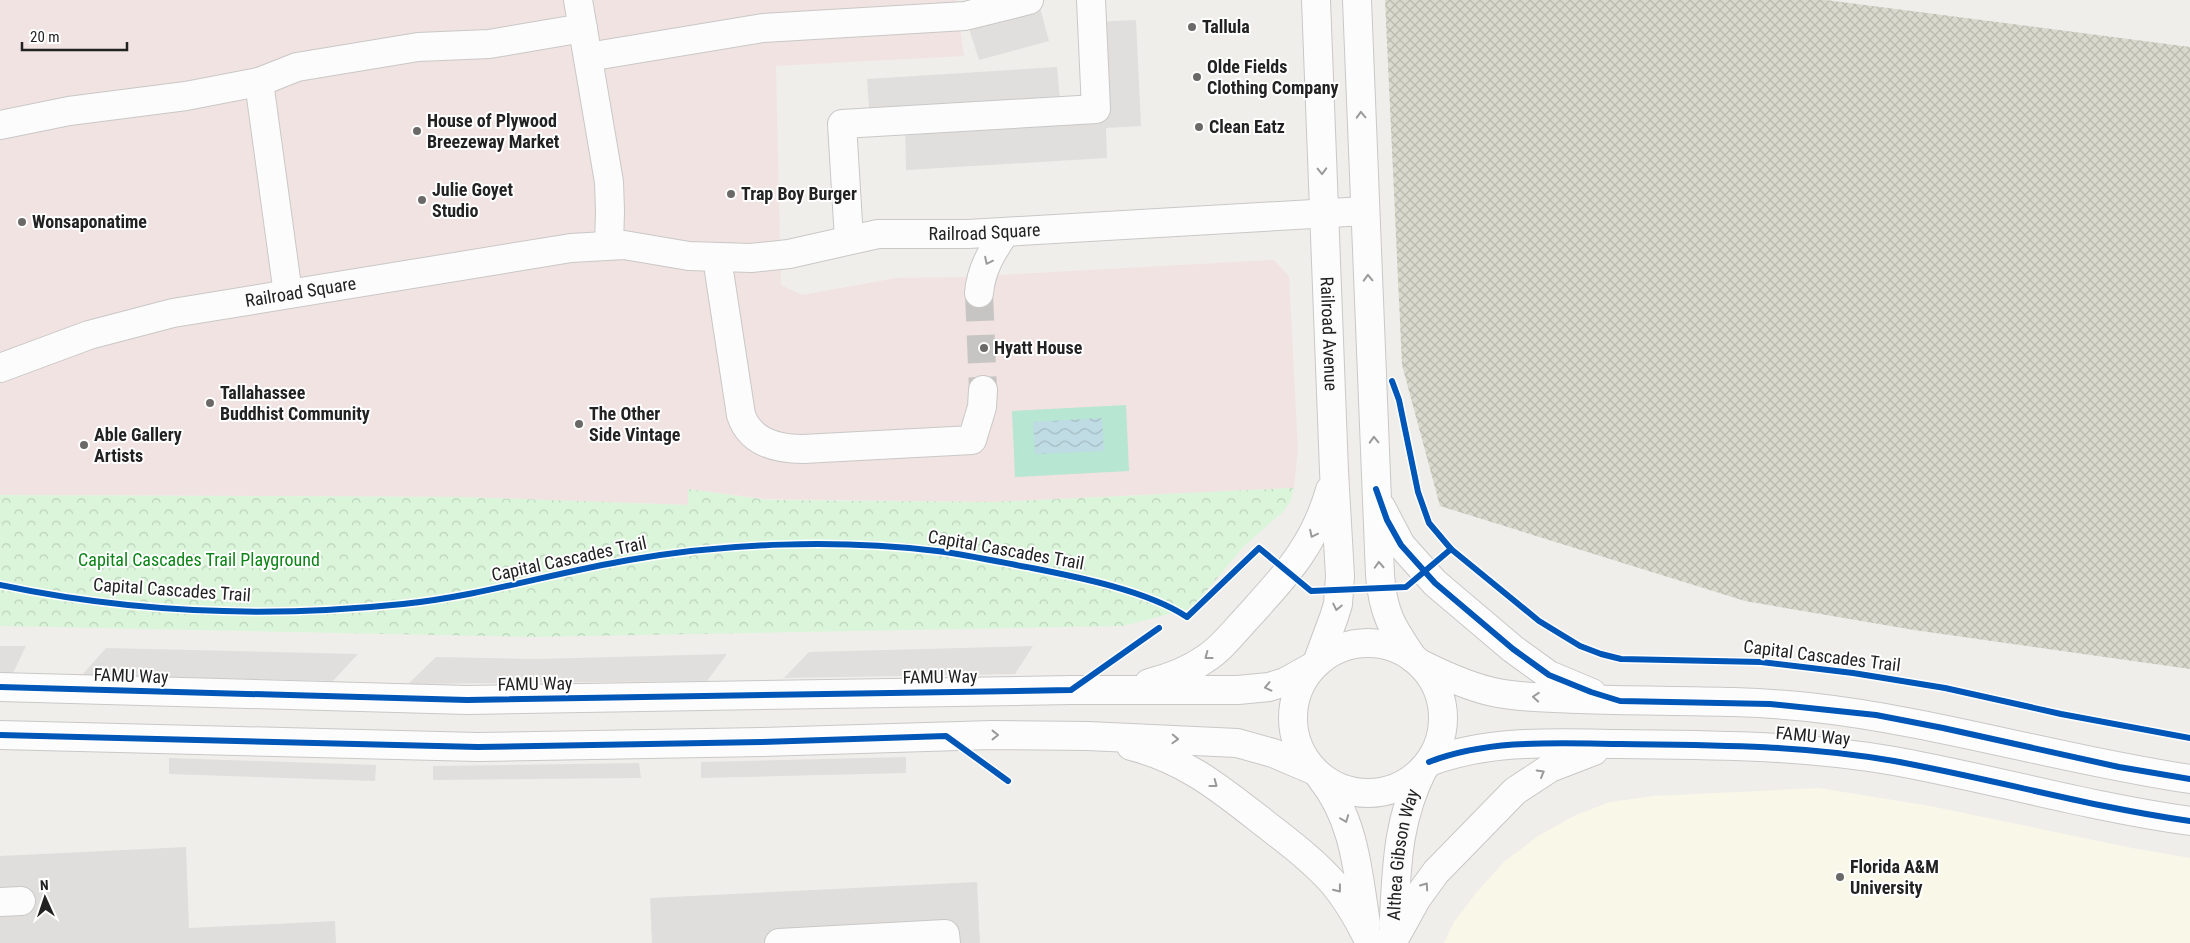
<svg xmlns="http://www.w3.org/2000/svg" width="2190" height="943" font-family="'Roboto Condensed',sans-serif">
<style>
.residential{fill:#dfdedc}
.commercial{fill:#f1e3e1}
.education{fill:#f8f7e8}
.construction{fill:url(#construction-cross-hatch)}
.park{fill:url(#park-crowns)}
.pitch{fill:#b7e6d2}
.parking{fill:#e0dfde}
.water{fill:url(#water-waves)}
.lines{fill:none;stroke-linecap:round;stroke-linejoin:round}
.minor-tunnel{stroke:#c7c5c3;stroke-width:28;stroke-dasharray:28 14;stroke-linecap:butt}
.minor-casing{stroke:#c9c8c7;stroke-width:30}
.minor{stroke:#fdfcfc;stroke-width:28}
.cycleway-casing{stroke:#fff;stroke-width:9}
.cycleway{stroke:#0057b8;stroke-width:6}
.oneway{stroke:#9a9a9a}
.poi-dot{fill:#6a6968;stroke:#fff;stroke-width:2}
.labels{text-anchor:middle;stroke-width:4;stroke-linejoin:round;paint-order:stroke}
.poi-label{font-size:18px;font-weight:bold;fill:#222;stroke:#fff;text-anchor:start}
.street-label{font-size:18px;fill:#222;stroke:#fff}
.park-label{font-size:18px;fill:#0c8416;stroke:#fff}
</style>
<defs>
<pattern id="construction-cross-hatch" width="8" height="8" patternUnits="userSpaceOnUse" patternTransform="scale(1.25)"><rect width="8" height="8" fill="#d9d9cd"/><path d="M0 0l8 8M0 8l8-8" fill="none" stroke="#babab0"/></pattern>
<pattern id="park-crowns" width="20" height="18" patternUnits="userSpaceOnUse" patternTransform="scale(1.25)"><rect width="20" height="18" fill="#daf5da"/><path d="M2 6a3 3 0 1 1 6 0M12 15a3 3 0 1 1 6 0" fill="none" stroke="#bbd2bb"/></pattern>
<pattern id="water-waves" width="16" height="10" patternUnits="userSpaceOnUse" patternTransform="scale(1.25)"><rect width="16" height="10" fill="#bfdbe3"/><path d="M0 5q4-4 8 0t8 0" fill="none" stroke="#a4bcc2"/></pattern>
</defs>
<rect width="100%" height="100%" fill="#f0eeeb"/>
<g class="residential">
<path d="M186 847 189 928 335 921 336 943H0V856Z"/>
<path d="M977 882 980 943H652L650 898Z"/>
</g>
<path class="commercial" d="M0 0H956L964 56 776 66 781 285 802 295 896 278 962 277 1274 260 1289 276 1298 451 1294 488 992 502 764 499 688 489 689 505 464 497 0 495Z"/>
<path class="education" d="M1819 788 1930 806 2132 848 2190 858V943H1444L1454 922 1477 892 1504 862 1538 836 1576 815 1610 802 1653 796Z"/>
<path class="construction" d="M1385 0H1826L2190 47V669L1914 630 1745 601 1440 506 1402 365Z"/>
<path class="park" d="M1294 488 1290 502 1283 512 1244 546 1192 608 1123 626 531 637 0 626V495L464 497 688 505V489L767 500 992 502Z"/>
<path class="pitch" d="M1126 405 1129 471 1015 477 1012 411Z"/>
<g class="parking">
<path d="M1038 0 1049 41 979 60 965 16Z"/>
<path d="M1136 20 1141 126 1106 128 1107 158 906 170 905 121 870 122 867 79 1057 67 1061 111 1095 109 1093 22Z"/>
<path d="M0 646H26L13 673H0Z"/>
<path d="M1033 646 1015 674 784 678 809 652Z"/>
<path d="M106 648 358 654 333 681 82 675Z"/>
<path d="M727 654 707 681 408 684 436 657 537 659Z"/>
<path d="M906 757V773L701 778V762Z"/>
<path d="M169 758 376 765 375 781 169 774Z"/>
<path d="M639 763 641 778 433 780V766Z"/>
</g>
<path class="water" d="M1102 418 1104 451 1035 454 1033 422Z"/>
<g class="lines">
<path class="minor-tunnel" d="M979 293 983 390"/>
<g class="minor-casing">
<g id="minor">
<path d="M578 0 609 182 610 211 609 245"/>
<path id="s1" d="M1316 0 1334 471 1340 576 1338 604 1334 617 1317 663"/>
<path d="M1357 0 1380 575C1383 614 1392 627 1413 658"/>
<path d="M588 57 763 28 965 16 1029 0"/>
<path d="M259 82 288 294"/>
<path d="M0 125 69 111 186 96 259 82 297 67 418 47 489 44 583 28"/>
<path d="M849 239 842 124 1096 109 1091 0"/>
<path d="M717 258 741 415C750 442 776 449 803 449L972 440 982 407 983 390"/>
<path d="M979 293C981 269 992 252 1005 232"/>
<path id="s2" d="M0 368 89 335 173 313 571 248 624 245 689 256 751 258 789 254 878 234H968L1365 211"/>
<path d="M1381 507 1401 545 1435 583 1513 649 1549 675 1592 693"/>
<circle cx="1368" cy="718" r="75"/>
<path d="M1421 664C1445 676 1471 688 1498 693 1524 698 1553 698 1580 699 1656 702 1732 699 1808 707 1937 721 2061 760 2190 779"/>
<path d="M1149 683C1169 678 1188 671 1205 659 1221 649 1233 633 1246 619 1284 577 1314 547 1330 490"/>
<path d="M0 687 467 700 1071 690H1238L1269 687 1285 682 1312 667"/>
<path d="M0 735 478 747 762 742 992 735 1088 736 1237 743 1273 753 1313 770"/>
<path d="M1131 746C1187 760 1223 791 1268 826 1291 844 1315 862 1334 884 1349 902 1360 922 1370 943"/>
<path d="M1429 762C1489 739 1556 743 1620 744 1712 745 1803 745 1894 761 1993 779 2090 807 2190 821"/>
<path d="M1321 778C1355 820 1358 873 1366 924"/>
<path d="M0 902 21 901"/>
<path id="s3" d="M1393 934C1397 873 1395 825 1423 769"/>
<path d="M779 943 945 934 946 943"/>
<path d="M1392 943 1417 898 1436 872 1515 791 1550 768 1594 751"/>
</g>
</g>
<use href="#minor" class="minor"/>
<g class="cycleway-casing">
<g id="cycleway">
<path d="M1392 381 1399 400 1418 492 1429 523 1451 549 1539 621 1580 646 1601 654 1621 659 1761 662 1853 673 1945 688 2061 714 2190 738"/>
<path d="M1376 489 1387 520 1401 545 1435 583 1513 649 1549 675 1591 692 1620 701 1770 704 1876 715 1943 728 2119 767 2190 779"/>
<path d="M0 585C132 613 269 618 403 604 480 596 553 573 629 560 728 543 837 539 937 551 968 555 1000 562 1032 568 1078 577 1148 591 1187 617L1259 548 1311 591 1406 587 1451 549"/>
<path d="M0 687 467 700 1071 690 1159 628"/>
<path d="M0 735 478 747 762 742 946 736 1008 781"/>
<path d="M1429 762C1489 739 1556 743 1620 744 1712 745 1803 745 1894 761 1993 779 2090 807 2190 821"/>
</g>
</g>
<use href="#cycleway" class="cycleway"/>
</g>
<defs><path id="oneway-chevron" d="M-2-3.5L2.5 0L-2 3.5" fill="none" stroke-width="1.6" stroke-linecap="round" stroke-linejoin="round" transform="scale(1.25)"/></defs>
<g class="oneway">
<use href="#oneway-chevron" transform="translate(1361 115) rotate(-92)"/>
<use href="#oneway-chevron" transform="translate(1322 171) rotate(88)"/>
<use href="#oneway-chevron" transform="translate(988 261) rotate(116)"/>
<use href="#oneway-chevron" transform="translate(1368 278) rotate(-92)"/>
<use href="#oneway-chevron" transform="translate(1374 440) rotate(-92)"/>
<use href="#oneway-chevron" transform="translate(1313 534) rotate(116)"/>
<use href="#oneway-chevron" transform="translate(1379 565) rotate(-93)"/>
<use href="#oneway-chevron" transform="translate(1337 607) rotate(102)"/>
<use href="#oneway-chevron" transform="translate(1208 656) rotate(143)"/>
<use href="#oneway-chevron" transform="translate(1268 687) rotate(167)"/>
<use href="#oneway-chevron" transform="translate(1536 697) rotate(-176)"/>
<use href="#oneway-chevron" transform="translate(995 735)"/>
<use href="#oneway-chevron" transform="translate(1175 739) rotate(2)"/>
<use href="#oneway-chevron" transform="translate(1541 773) rotate(-30)"/>
<use href="#oneway-chevron" transform="translate(1214 784) rotate(37)"/>
<use href="#oneway-chevron" transform="translate(1345 819) rotate(69)"/>
<use href="#oneway-chevron" transform="translate(1425 886) rotate(-55)"/>
<use href="#oneway-chevron" transform="translate(1338 889) rotate(52)"/>
</g>
<g class="poi-dot">
<circle cx="1192" cy="27" r="5"/>
<circle cx="1197" cy="77" r="5"/>
<circle cx="1199" cy="127" r="5"/>
<circle cx="417" cy="131" r="5"/>
<circle cx="731" cy="194" r="5"/>
<circle cx="422" cy="200" r="5"/>
<circle cx="22" cy="222" r="5"/>
<circle cx="984" cy="348" r="5"/>
<circle cx="210" cy="403" r="5"/>
<circle cx="579" cy="424" r="5"/>
<circle cx="84" cy="445" r="5"/>
<circle cx="1840" cy="877" r="5"/>
</g>
<g class="labels">
<g class="poi-label">
<text x="1202" y="33">Tallula</text>
<text x="1207" y="73">Olde Fields<tspan x="1207" dy="21">Clothing Company</tspan></text>
<text x="427" y="127">House of Plywood<tspan x="427" dy="21">Breezeway Market</tspan></text>
<text x="1209" y="133">Clean Eatz</text>
<text x="432" y="196">Julie Goyet<tspan x="432" dy="21">Studio</tspan></text>
<text x="741" y="200">Trap Boy Burger</text>
<text x="32" y="228">Wonsaponatime</text>
<text x="994" y="354">Hyatt House</text>
<text x="220" y="399">Tallahassee<tspan x="220" dy="21">Buddhist Community</tspan></text>
<text x="589" y="420">The Other<tspan x="589" dy="21">Side Vintage</tspan></text>
<text x="94" y="441">Able Gallery<tspan x="94" dy="21">Artists</tspan></text>
<text x="1850" y="873">Florida A&amp;M<tspan x="1850" dy="21">University</tspan></text>
</g>
<g class="street-label">
<text dy="6" stroke="none"><textPath href="#s2" startOffset="1002">Railroad Square</textPath></text>
<text dy="6" stroke="none"><textPath href="#s2" startOffset="311">Railroad Square</textPath></text>
<text dy="6" stroke="none"><textPath href="#s1" startOffset="334">Railroad Avenue</textPath></text>
<text transform="translate(1006 550) rotate(10)" y="6">Capital Cascades Trail</text>
<text transform="translate(569 559) rotate(-12)" y="6">Capital Cascades Trail</text>
<text transform="translate(172 590) rotate(4)" y="6">Capital Cascades Trail</text>
<text transform="translate(1822 656) rotate(7)" y="6">Capital Cascades Trail</text>
<text transform="translate(131 676) rotate(2)" y="6">FAMU Way</text>
<text transform="translate(940 677) rotate(-1)" y="6">FAMU Way</text>
<text transform="translate(535 684) rotate(-1)" y="6">FAMU Way</text>
<text transform="translate(1813 736) rotate(5)" y="6">FAMU Way</text>
<text dy="6" stroke="none"><textPath href="#s3" startOffset="80">Althea Gibson Way</textPath></text>
</g>
<g class="park-label">
<text x="199" y="566">Capital Cascades Trail Playground</text>
</g>
</g>
<g transform="translate(45 898) rotate(357)" stroke="#ffffff" stroke-width="4" paint-order="stroke">
<path d="M0-4L9 19L0 12L-9 19Z" fill="#222222"/>
<text y="-8" font-size="14" font-weight="bold" text-anchor="middle" fill="#222222">N</text>
</g>
<path d="M22 42v8h105v-8" fill="none" stroke="#222222" stroke-width="2.5"/>
<text x="30" y="42" font-size="15" fill="#222222" stroke="#ffffff" stroke-width="4" paint-order="stroke">20 m</text>
</svg>
